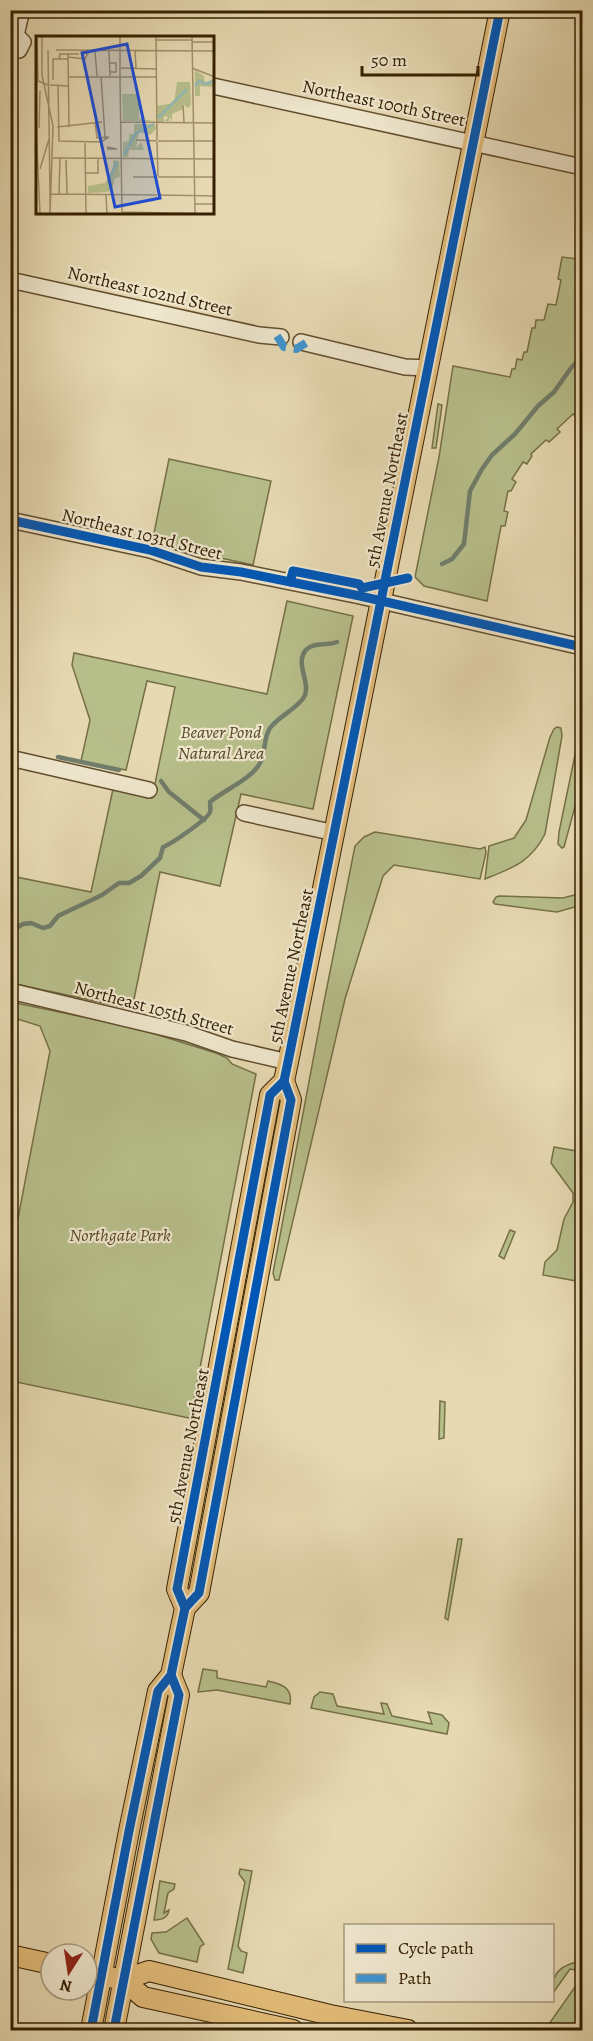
<svg xmlns="http://www.w3.org/2000/svg" width="593" height="2041" font-family="Alegreya,serif">
<style>
.green{fill:#b7bf8b;stroke:#767046;stroke-width:1.5}
.lines{fill:none;stroke-linecap:round;stroke-linejoin:round}
.stream{stroke:#707d6b;stroke-width:4.5}
.minor-casing{stroke:#624f2e;stroke-width:18}
.major-casing{stroke:#362102;stroke-width:22}
.minor{stroke:#efe7ce;stroke-width:15}
.major{stroke:#e4bd7a;stroke-width:20}
.quiet{stroke:#3e95d1;stroke-width:8;stroke-dasharray:15 8;stroke-linecap:butt}
.cycleway-casing{stroke:#efe7ce;stroke-width:13}
.cycleway{stroke:#0057b8;stroke-width:9}
.labels{text-anchor:middle;stroke-width:4.5;stroke-linejoin:round;paint-order:stroke}
.street-label{font-size:18px;fill:#362102;stroke:#efe7ce}
.park-label{font-size:18px;font-style:italic;fill:#564824;stroke:#efe7ce}
.inset-river{fill:none;stroke:#97bab1;stroke-width:3}
.inset-road{fill:none;stroke:#a0906c;stroke-width:1.5}
.view{fill:#1d4ed8;fill-opacity:0.15;stroke:#1d4ed8;stroke-width:3}
.inset-edge{fill:none;stroke:#362102;stroke-width:3}
</style>
<rect width="100%" height="100%" fill="#e7dab3"/>
<filter id="stains"><feTurbulence type="fractalNoise" baseFrequency=".00333" numOctaves="4"/><feColorMatrix values="0 0 0 0 .2 0 0 0 0 .09 0 0 0 0 .02 0 0 0 .5 -.17"/></filter>
<radialGradient id="worn" r=".72"><stop offset=".6" stop-color="#630" stop-opacity="0"/><stop offset="1" stop-color="#630" stop-opacity=".3"/></radialGradient>
<g class="green">
<path d="M578 256 582 257V410L576 417 573 414 557 429 560 432 549 442 546 440 531 454 532 456 527 464 523 462 512 479 516 482 511 491H508L504 511 508 512 505 526H501L487 601 424 586 415 577 439 457 453 366 510 377 512 369H515L517 359 522 360 524 352H527L532 328H535L536 320H544L548 304 556 305 561 280 558 279 562 257 577 259Z"/>
<path d="M438 404 442 405 436 448H432Z"/>
<path d="M169 459 271 481 253 565 152 543Z"/>
<path d="M287 601 353 616 313 809 241 794 220 886 160 872 132 1009 11 983V876L91 892 113 789 152 798 175 687 147 681 126 770 81 761 90 720 72 665 74 653 267 694Z"/>
<path d="M582 721V781L564 847 562 848 558 844 559 832Z"/>
<path d="M557 727 561 728 562 736 545 834C531 862 512 868 485 879L489 846 514 838 526 820 550 737 554 729Z"/>
<path d="M375 832 480 849 485 847 486 853 480 879 394 865 383 876 345 999 279 1280H275L273 1273 324 1002 355 846 364 837Z"/>
<path d="M582 893V905L557 912 495 904 493 902 496 897 499 896 563 898Z"/>
<path d="M11 1002 136 1028 216 1053 227 1058 232 1064 256 1074 192 1410 194 1419 11 1381V1255L50 1051 40 1026 11 1017Z"/>
<path d="M554 1147 582 1152V1282L543 1275 545 1262 557 1250 564 1219 573 1202V1193L551 1163Z"/>
<path d="M510 1230 515 1232 504 1259 499 1256Z"/>
<path d="M440 1401 445 1402 444 1438 439 1439Z"/>
<path d="M458 1539H462L448 1620 445 1618Z"/>
<path d="M203 1669 217 1671V1678L266 1687 268 1681C282 1684 293 1688 290 1704L217 1690 198 1692Z"/>
<path d="M320 1692 333 1694 337 1706 384 1714 381 1703 387 1704 392 1716 432 1724 428 1712 442 1715 449 1723 447 1734 311 1708 314 1697Z"/>
<path d="M240 1869 252 1871 238 1946 241 1951 247 1953 243 1973 228 1969 245 1882 239 1874Z"/>
<path d="M160 1881 175 1884 174 1889 168 1893 164 1913 169 1910C168 1918 161 1920 154 1920Z"/>
<path d="M187 1918 204 1944 200 1947 197 1962 159 1953 151 1939 152 1933 166 1932Z"/>
<path d="M573 1963H582V1971L570 1969 553 1993C552 1976 557 1968 573 1963Z"/>
<path d="M582 1977V2030L549 2024Z"/>
</g>
<g class="lines">
<g class="stream">
<path d="M442 564 452 559 464 544 470 491 482 469 492 455 515 434 538 406 554 392 571 368 582 356"/>
<path d="M58 757 119 770"/>
<path d="M161 781 169 792 204 820"/>
<path d="M10 932 23 924 31 923 43 928 50 926 58 916 102 895 119 883H129L141 876 160 858 163 847C171 844 208 819 210 812 211 809 210 806 210 802 224 790 252 779 260 763 266 752 263 739 270 728 279 716 298 708 304 697 312 683 293 662 307 649 314 642 327 646 337 642"/>
</g>
<g class="minor-casing">
<g id="minor">
<path d="M16 35 22 10"/>
<path d="M10 36 16 35 23 42 19 50 10 51"/>
<path d="M213 86 582 167"/>
<path d="M10 280 259 335 281 337"/>
<path d="M301 342 405 367 428 368"/>
<path d="M10 520 150 550 201 567 241 572 360 596 582 647"/>
<path d="M10 758 149 790"/>
<path d="M244 813 335 833"/>
<path d="M10 991 186 1033 232 1049 288 1062"/>
</g>
</g>
<g class="major-casing">
<g id="major">
<path d="M185 1608 199 1593C230 1429 260 1264 291 1100L284 1081"/>
<path d="M10 1955 51 1964"/>
<path d="M87 1972 123 1980 143 1997 293 2030"/>
<path d="M123 1980 149 1971 330 2015 408 2030"/>
<path d="M91 2030 129 1831 158 1691 171 1675 185 1608 177 1589 270 1095 284 1081 288 1062 500 10"/>
<path d="M114 2030 179 1695 171 1675"/>
</g>
</g>
<use href="#minor" class="minor"/>
<use href="#major" class="major"/>
<path class="quiet" d="M277 336 284 347 296 349 306 343"/>
<g class="cycleway-casing">
<g id="cycleway">
<path d="M10 520 150 550 201 567 241 572 360 596 582 647"/>
<path d="M290 582 293 571 359 584 362 588 408 578"/>
<path d="M185 1608 199 1593C230 1429 260 1264 291 1100L284 1081"/>
<path d="M91 2030 129 1831 158 1691 171 1675 185 1608 177 1589 270 1095 284 1081 288 1062 500 10"/>
<path d="M114 2030 179 1695 171 1675"/>
</g>
</g>
<use href="#cycleway" class="cycleway"/>
</g>
<g class="labels">
<g class="street-label">
<text transform="translate(384 103) rotate(12)" y="6">Northeast 100th Street</text>
<text transform="translate(150 291) rotate(13)" y="6">Northeast 102nd Street</text>
<text transform="translate(387 490) rotate(-79)" y="6">5th Avenue Northeast</text>
<text transform="translate(142 534) rotate(14)" y="6">Northeast 103rd Street</text>
<text transform="translate(291 966) rotate(-78)" y="6">5th Avenue Northeast</text>
<text transform="translate(154 1008) rotate(15)" y="6">Northeast 105th Street</text>
<text transform="translate(188 1446) rotate(-79)" y="6">5th Avenue Northeast</text>
</g>
<g class="park-label">
<text x="221" y="738">Beaver Pond<tspan x="221" dy="21">Natural Area</tspan></text>
<text x="120" y="1241">Northgate Park</text>
</g>
</g>
<g transform="translate(36 36)">
<rect width="178" height="178" fill="#e7dab3"/>
<path d="M159 34 168 40 169 48 178 42V57V51L164 50V60H159ZM141 46H154L155 69 152 72 147 68V73L136 78V85L134 81 133 85H129L132 81 128 80V86H122L121 70 138 67ZM86 58H103V83L119 85H87ZM98 88H119L120 93 114 99 103 96 100 112 105 106 108 114H93L92 121H87V106L93 105V98H98ZM77 124 83 125 84 141 79 142 77 151 72 156 52 157V150L69 147 77 135Z" fill="#b7bf8b"/>
<path class="inset-river" d="M159 50 163 45 169 48 179 45M122 82 151 53M88 119 99 98 118 88M72 146 81 126"/>
<path class="inset-road" d="M1 0 2 45 12 49M6 0V39L17 90 14 178M120 0 121 104M156 0 159 178M120 4H156M156 6H179M12 14 14 158M20 14 179 15M99 14 100 32M59 15 61 40M73 15 74 40M32 18 33 91M32 21 49 23 53 15M23 23 24 18H43M73 27H80V36H74M85 32 120 33M156 32 179 41M65 40 69 101M32 41H120M84 43 86 178M84 43V0M17 44V23H32M14 49 33 50M22 49 23 105 65 106 73 101M147 69 148 87M59 86 61 102 73 101M85 86 179 87M0 87 4 178M21 91 66 86M3 92 4 55M100 104 121 105M122 105H179M121 106 122 140M49 107 50 178M71 113H81L71 111M17 122 179 123M30 124 31 154M30 126 31 158M4 133 13 103M50 137H62V122M97 141H121M122 141H179M23 158 24 122M70 159 71 178M123 159 179 160M159 168H179M86 176 179 178M14 178V158L121 159"/>
<path class="view" d="M91 8 124 162 79 171 46 17Z"/>
<rect width="178" height="178" class="inset-edge"/>
</g>
<rect width="593" height="2041" fill="none" stroke="#e7dab3" stroke-width="36"/>
<rect x="12" y="12" width="569" height="2017" fill="none" stroke="#362102" stroke-width="3"/>
<rect x="18" y="18" width="557" height="2005" fill="none" stroke="#362102" stroke-width="1.5"/>
<rect x="344" y="1924" width="210" height="78" fill="#efe7ce" stroke="#a5987c" stroke-width="1.5"/>
<rect x="356" y="1944" width="30" height="9" fill="#0057b8" stroke="#a5987c" stroke-width="1.5"/>
<text x="398" y="1954" font-size="18" fill="#362102">Cycle path</text>
<rect x="356" y="1974" width="30" height="9" fill="#3e95d1" stroke="#a5987c" stroke-width="1.5"/>
<text x="398" y="1984" font-size="18" fill="#362102">Path</text>
<g transform="translate(69 1972) rotate(192)"><circle r="28" fill="#efe7ce" stroke="#a5987c" stroke-width="1.5"/>
<path d="M0-4.5L10 22L0 15L-10 22Z" fill="#8f2418"/>
<text y="-9" font-size="16" font-weight="bold" text-anchor="middle" fill="#362102">N</text>
</g>
<path d="M362 66v9h116v-9" fill="none" stroke="#362102" stroke-width="3"/>
<text x="371" y="66" font-size="18" fill="#362102" stroke="#efe7ce" stroke-width="4.5" paint-order="stroke">50 m</text>
<rect width="100%" height="100%" filter="url(#stains)"/>
<rect width="100%" height="100%" fill="url(#worn)"/>
</svg>
